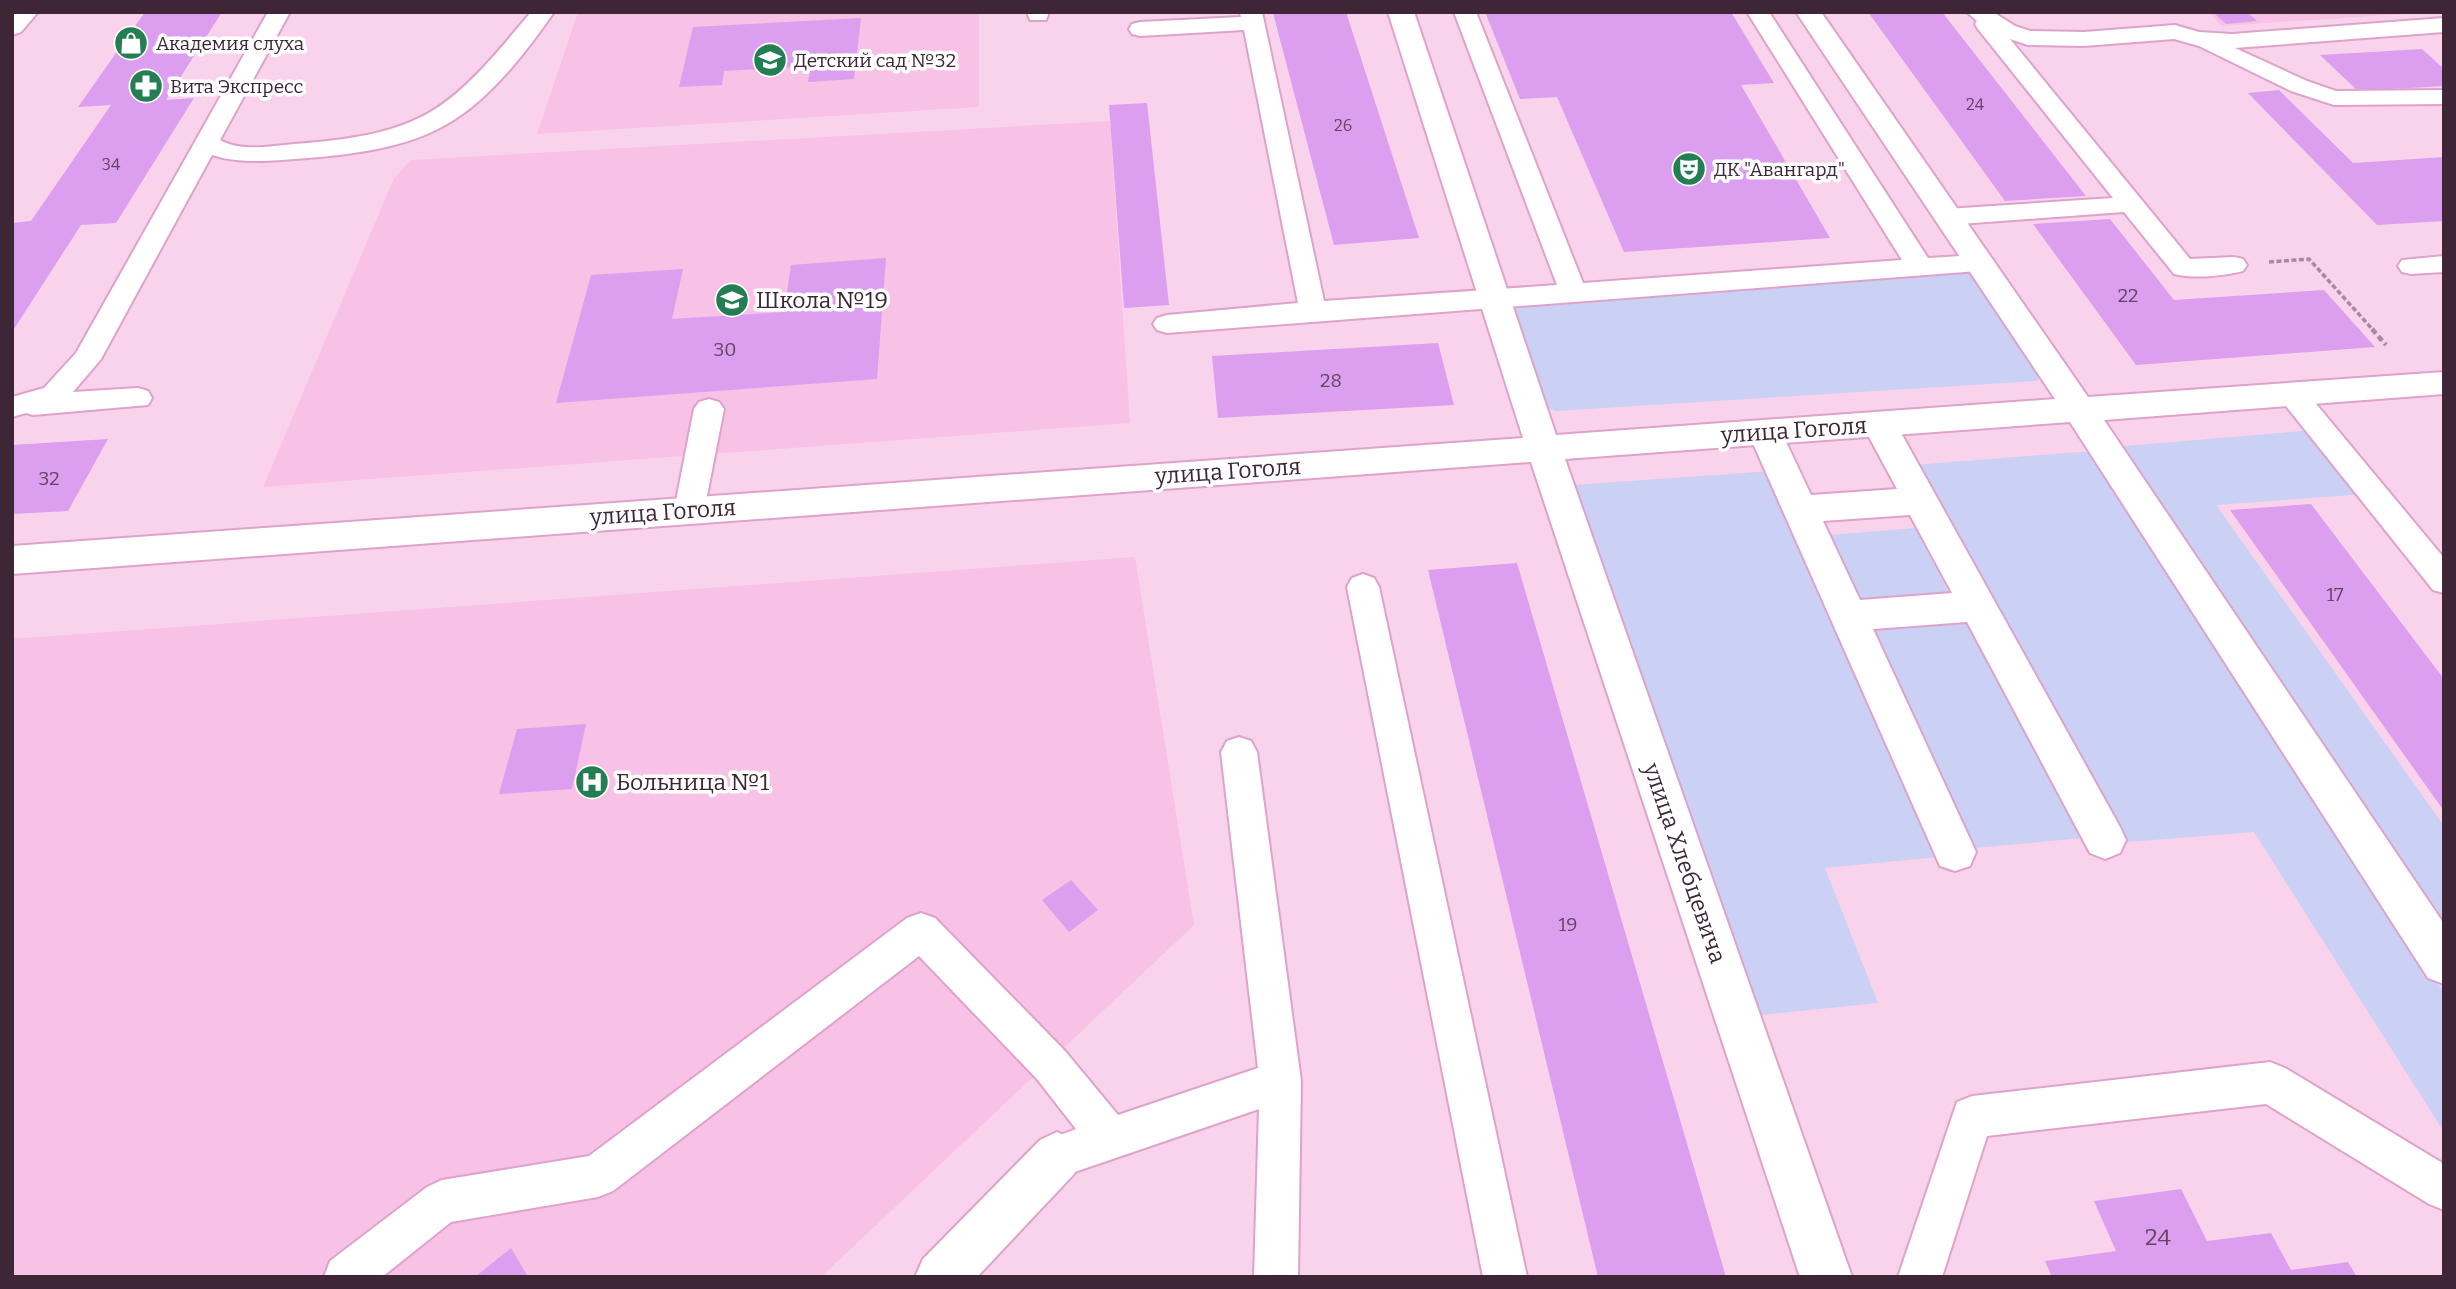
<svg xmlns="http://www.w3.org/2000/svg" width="2456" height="1289" font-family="Bitter,serif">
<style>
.built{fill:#f8c1e6}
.green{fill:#cbd0f5}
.building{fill:#dc9eee}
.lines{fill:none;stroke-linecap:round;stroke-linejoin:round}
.service-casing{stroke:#dea2cb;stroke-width:4}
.pedestrian-casing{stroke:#dea2cb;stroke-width:4}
.minor-casing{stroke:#dea2cb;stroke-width:4}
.primary-casing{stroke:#dea2cb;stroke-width:4}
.path-far1{stroke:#a9899e;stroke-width:3.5;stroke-dasharray:5 2.5;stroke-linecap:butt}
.path{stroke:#a9899e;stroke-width:4.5;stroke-dasharray:6 3.5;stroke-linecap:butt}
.service{fill:#fff;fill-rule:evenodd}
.pedestrian{fill:#fff;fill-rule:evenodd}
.minor{fill:#fff;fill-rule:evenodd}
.primary{fill:#fff;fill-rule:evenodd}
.labels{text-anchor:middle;stroke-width:7;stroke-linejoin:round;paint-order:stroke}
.far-number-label{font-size:16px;fill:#664464}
.far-poi-label{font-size:19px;fill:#3e2636;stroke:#fff;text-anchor:start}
.number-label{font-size:19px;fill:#664464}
.poi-label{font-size:23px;fill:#3e2636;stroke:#fff;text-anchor:start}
.street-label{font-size:23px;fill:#3e2636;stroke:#fff}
.near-number-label{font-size:23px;fill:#664464}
</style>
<rect width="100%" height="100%" fill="#f9d3ec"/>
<g class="built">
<path d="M578 12H979V107L537 134Z"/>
<path d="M2208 12H2432L2222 26Z"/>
<path d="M1110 121 1130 423 263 487 394 178 411 160Z"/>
<path d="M1135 557 1194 925 821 1277H12V639Z"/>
</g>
<g class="green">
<path d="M1964 270 1975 273 2042 372 2037 381 1555 411 1542 404 1510 309 1516 303Z"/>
<path d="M2314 430 2365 494 2216 505 2444 826V948L2113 447Z"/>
<path d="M2093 451 2444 993V1132L2254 832 2115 843 1914 465Z"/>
<path d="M1772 471 1948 856 1825 868 1878 1003 1751 1016 1573 485Z"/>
<path d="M1915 528 1952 599 1862 606 1828 535Z"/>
<path d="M1977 616 2094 837 1964 849 1860 625Z"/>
</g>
<g class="building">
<path d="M145 12H222L166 100 194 98 116 223 81 225 12 332V223L31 221 111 105 78 107Z"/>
<path d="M1279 12H1346L1419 238 1334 245 1273 13Z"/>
<path d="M1485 12H1731L1774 83 1741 85 1830 238 1624 252 1557 97 1520 99Z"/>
<path d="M1868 12H1942L2086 196 2005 201Z"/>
<path d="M2213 12H2247L2257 21 2226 24Z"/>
<path d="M861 18 854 79 808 82 811 66 724 71 722 85 679 87 693 27Z"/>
<path d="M2422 49 2444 69V86L2358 91 2320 55Z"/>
<path d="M2279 90 2353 163 2444 157V221L2377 225 2248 93Z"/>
<path d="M1147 103 1169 305 1124 308 1109 105Z"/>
<path d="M2110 219 2174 300 2324 290 2375 347 2136 365 2033 224Z"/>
<path d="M886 258 877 379 556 403 591 275 683 269 672 319 784 312 791 265Z"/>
<path d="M1438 343 1454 405 1218 418 1212 356Z"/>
<path d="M108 439 68 511 12 514V445Z"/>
<path d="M2311 504 2444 679V811L2230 510Z"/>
<path d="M1517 563 1726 1277H1598L1428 570Z"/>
<path d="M586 724 572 789 499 794 517 729Z"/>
<path d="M1071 880 1098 910 1069 932 1042 900Z"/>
<path d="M2181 1189 2207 1241 2271 1233 2291 1270 2348 1262 2357 1277H2052L2045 1261 2116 1251 2094 1201Z"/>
<path d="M511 1248 528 1277H475Z"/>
</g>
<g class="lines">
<g class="service-casing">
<g id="service">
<path d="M268 12H290L220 140C241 152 271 146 294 144 426 134 449 111 531 12H554C526 52 490 100 447 124 406 148 354 154 308 158 276 160 243 165 212 155L101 359 73 392 138 388 148 391 152 398 148 405 33 415 26 413 12 417V397L44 388 76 353Z"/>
<path d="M1027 12H1049L1046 20H1030Z"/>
<path d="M1240 12H1262L1324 301 1557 285 1454 12H1476L1583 283 1902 260 1747 12H1769L1928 258 1978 255 1987 257 1991 263 1987 269 1978 271 1167 333 1157 330 1153 324 1157 318 1167 315 1298 303 1244 30 1140 36 1132 34 1129 29 1132 24 1140 22 1241 17Z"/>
<path d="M1967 12H1993L2015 26 2030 31 2084 32 2175 25 2199 32 2232 34 2444 18V32L2235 48 2307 81 2336 91 2444 90V104L2334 105 2291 91 2199 46 2174 39 2084 46 2028 45 2010 39 2190 259 2234 257 2243 259 2247 265 2243 271C2223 276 2194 279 2174 274L2124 212 1947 225 1938 223 1934 217 1938 211 1947 209 2113 198 1978 29 1975 24 1977 21Z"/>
<path d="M2444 256V272L2411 274 2402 272 2398 266 2402 260Z"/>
<path d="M2292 384 2302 387 2444 558V593L2433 590 2282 401 2278 394 2282 387Z"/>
<path d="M709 399 719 402 724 409 704 511 700 519 689 523 678 519 674 511 694 409 699 402Z"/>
<path d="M1363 574 1374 578 1379 587 1527 1277H1483L1347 587 1352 578Z"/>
<path d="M1239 737 1251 741 1257 752 1301 1081 1298 1277H1254L1259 1109 1057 1178 1042 1172 1036 1157 1042 1142 1076 1129 1037 1079 919 956 613 1191 598 1197 451 1222 382 1277H324L330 1261 427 1187 442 1180 589 1156 907 918 921 913 935 918 1065 1051 1118 1115 1258 1068 1221 752 1227 741Z"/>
<path d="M2270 1062 2285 1068 2444 1164V1210L2429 1204 2266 1104 1987 1136 1942 1277H1898L1957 1102 1972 1096Z"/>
</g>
</g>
<g class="pedestrian-casing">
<path id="pedestrian" d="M1879 412 1891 415 1896 424 2120 827 2126 840 2120 853 2105 859 2090 853 1967 622 1873 629 1976 852 1970 866 1955 871 1940 866 1748 432 1753 423 1765 420 1777 423 1811 495 1897 489 1862 424 1867 415ZM1910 515 1952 593 1860 600 1823 521Z"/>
</g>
<g class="minor-casing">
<g id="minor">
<path d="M1388 12H1414L1556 435 2055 399 1796 12H1821L2088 397 2444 372V394L2104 420 2444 924V984L2428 978 2070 422 1565 459 1852 1277H1800L1531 462 12 574V546L1523 438Z"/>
<path d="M1057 1132 1074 1140 1082 1157 1074 1174 977 1277H915L923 1259 1040 1140Z"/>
</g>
</g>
<g class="primary-casing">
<path id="primary" d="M12 12H38L21 32 12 35Z"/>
</g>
<path class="path-far1" d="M2269 262 2309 259 2374 331"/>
<path class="path" d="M2372 329 2386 345"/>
<use href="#service" class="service"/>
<use href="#pedestrian" class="pedestrian"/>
<use href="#minor" class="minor"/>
<use href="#primary" class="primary"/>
</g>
<defs>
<g id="shop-disc" transform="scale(1.75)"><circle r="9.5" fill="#247e54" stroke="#fff"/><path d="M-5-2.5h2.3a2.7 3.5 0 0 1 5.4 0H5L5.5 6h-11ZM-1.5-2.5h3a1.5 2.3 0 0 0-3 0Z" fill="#fff"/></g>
<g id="school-disc" transform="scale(1.75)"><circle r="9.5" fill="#247e54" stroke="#fff"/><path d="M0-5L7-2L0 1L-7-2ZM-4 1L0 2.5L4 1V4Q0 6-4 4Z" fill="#fff"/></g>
<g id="pharmacy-disc" transform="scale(1.75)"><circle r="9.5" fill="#247e54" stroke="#fff"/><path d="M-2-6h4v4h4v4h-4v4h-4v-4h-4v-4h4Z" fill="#fff"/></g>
<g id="theatre-disc" transform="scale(1.75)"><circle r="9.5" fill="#247e54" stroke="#fff"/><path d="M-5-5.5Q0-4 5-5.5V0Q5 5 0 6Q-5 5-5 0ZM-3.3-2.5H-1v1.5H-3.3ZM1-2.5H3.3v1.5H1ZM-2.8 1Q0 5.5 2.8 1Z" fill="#fff"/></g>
<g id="hospital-disc" transform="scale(1.75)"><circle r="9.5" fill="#247e54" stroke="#fff"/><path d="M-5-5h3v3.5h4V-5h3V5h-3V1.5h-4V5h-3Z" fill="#fff"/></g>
</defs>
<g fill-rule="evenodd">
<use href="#shop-disc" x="131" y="43"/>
<use href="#school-disc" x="770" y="60"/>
<use href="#pharmacy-disc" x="146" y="86"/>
<use href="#theatre-disc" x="1689" y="169"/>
<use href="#school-disc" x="732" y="300"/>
<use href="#hospital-disc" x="592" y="782"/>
</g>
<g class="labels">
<g class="far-number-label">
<text x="1975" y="110">24</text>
<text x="1343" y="131">26</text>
<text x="111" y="170">34</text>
</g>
<g class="far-poi-label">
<text x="156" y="50">Академия слуха</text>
<text x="794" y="67">Детский сад №32</text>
<text x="170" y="93">Вита Экспресс</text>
<text x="1714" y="176">ДК "Авангард"</text>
</g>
<g class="number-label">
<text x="2128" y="302">22</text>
<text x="725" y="356">30</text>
<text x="1331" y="387">28</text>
<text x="49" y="485">32</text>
<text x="2335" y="601">17</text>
<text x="1568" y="931">19</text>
</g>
<g class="poi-label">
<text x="756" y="308">Школа №19</text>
<text x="616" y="790">Больница №1</text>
</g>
<g class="street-label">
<text transform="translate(1794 430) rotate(-4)" y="8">улица Гоголя</text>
<text transform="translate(1228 471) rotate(-4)" y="8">улица Гоголя</text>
<text transform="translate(663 512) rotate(-4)" y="8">улица Гоголя</text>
<text transform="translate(1685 863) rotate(71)" y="8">улица Хлебцевича</text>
</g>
<g class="near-number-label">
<text x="2158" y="1245">24</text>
</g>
</g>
<rect width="2456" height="1289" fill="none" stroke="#3e2636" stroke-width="28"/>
</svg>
